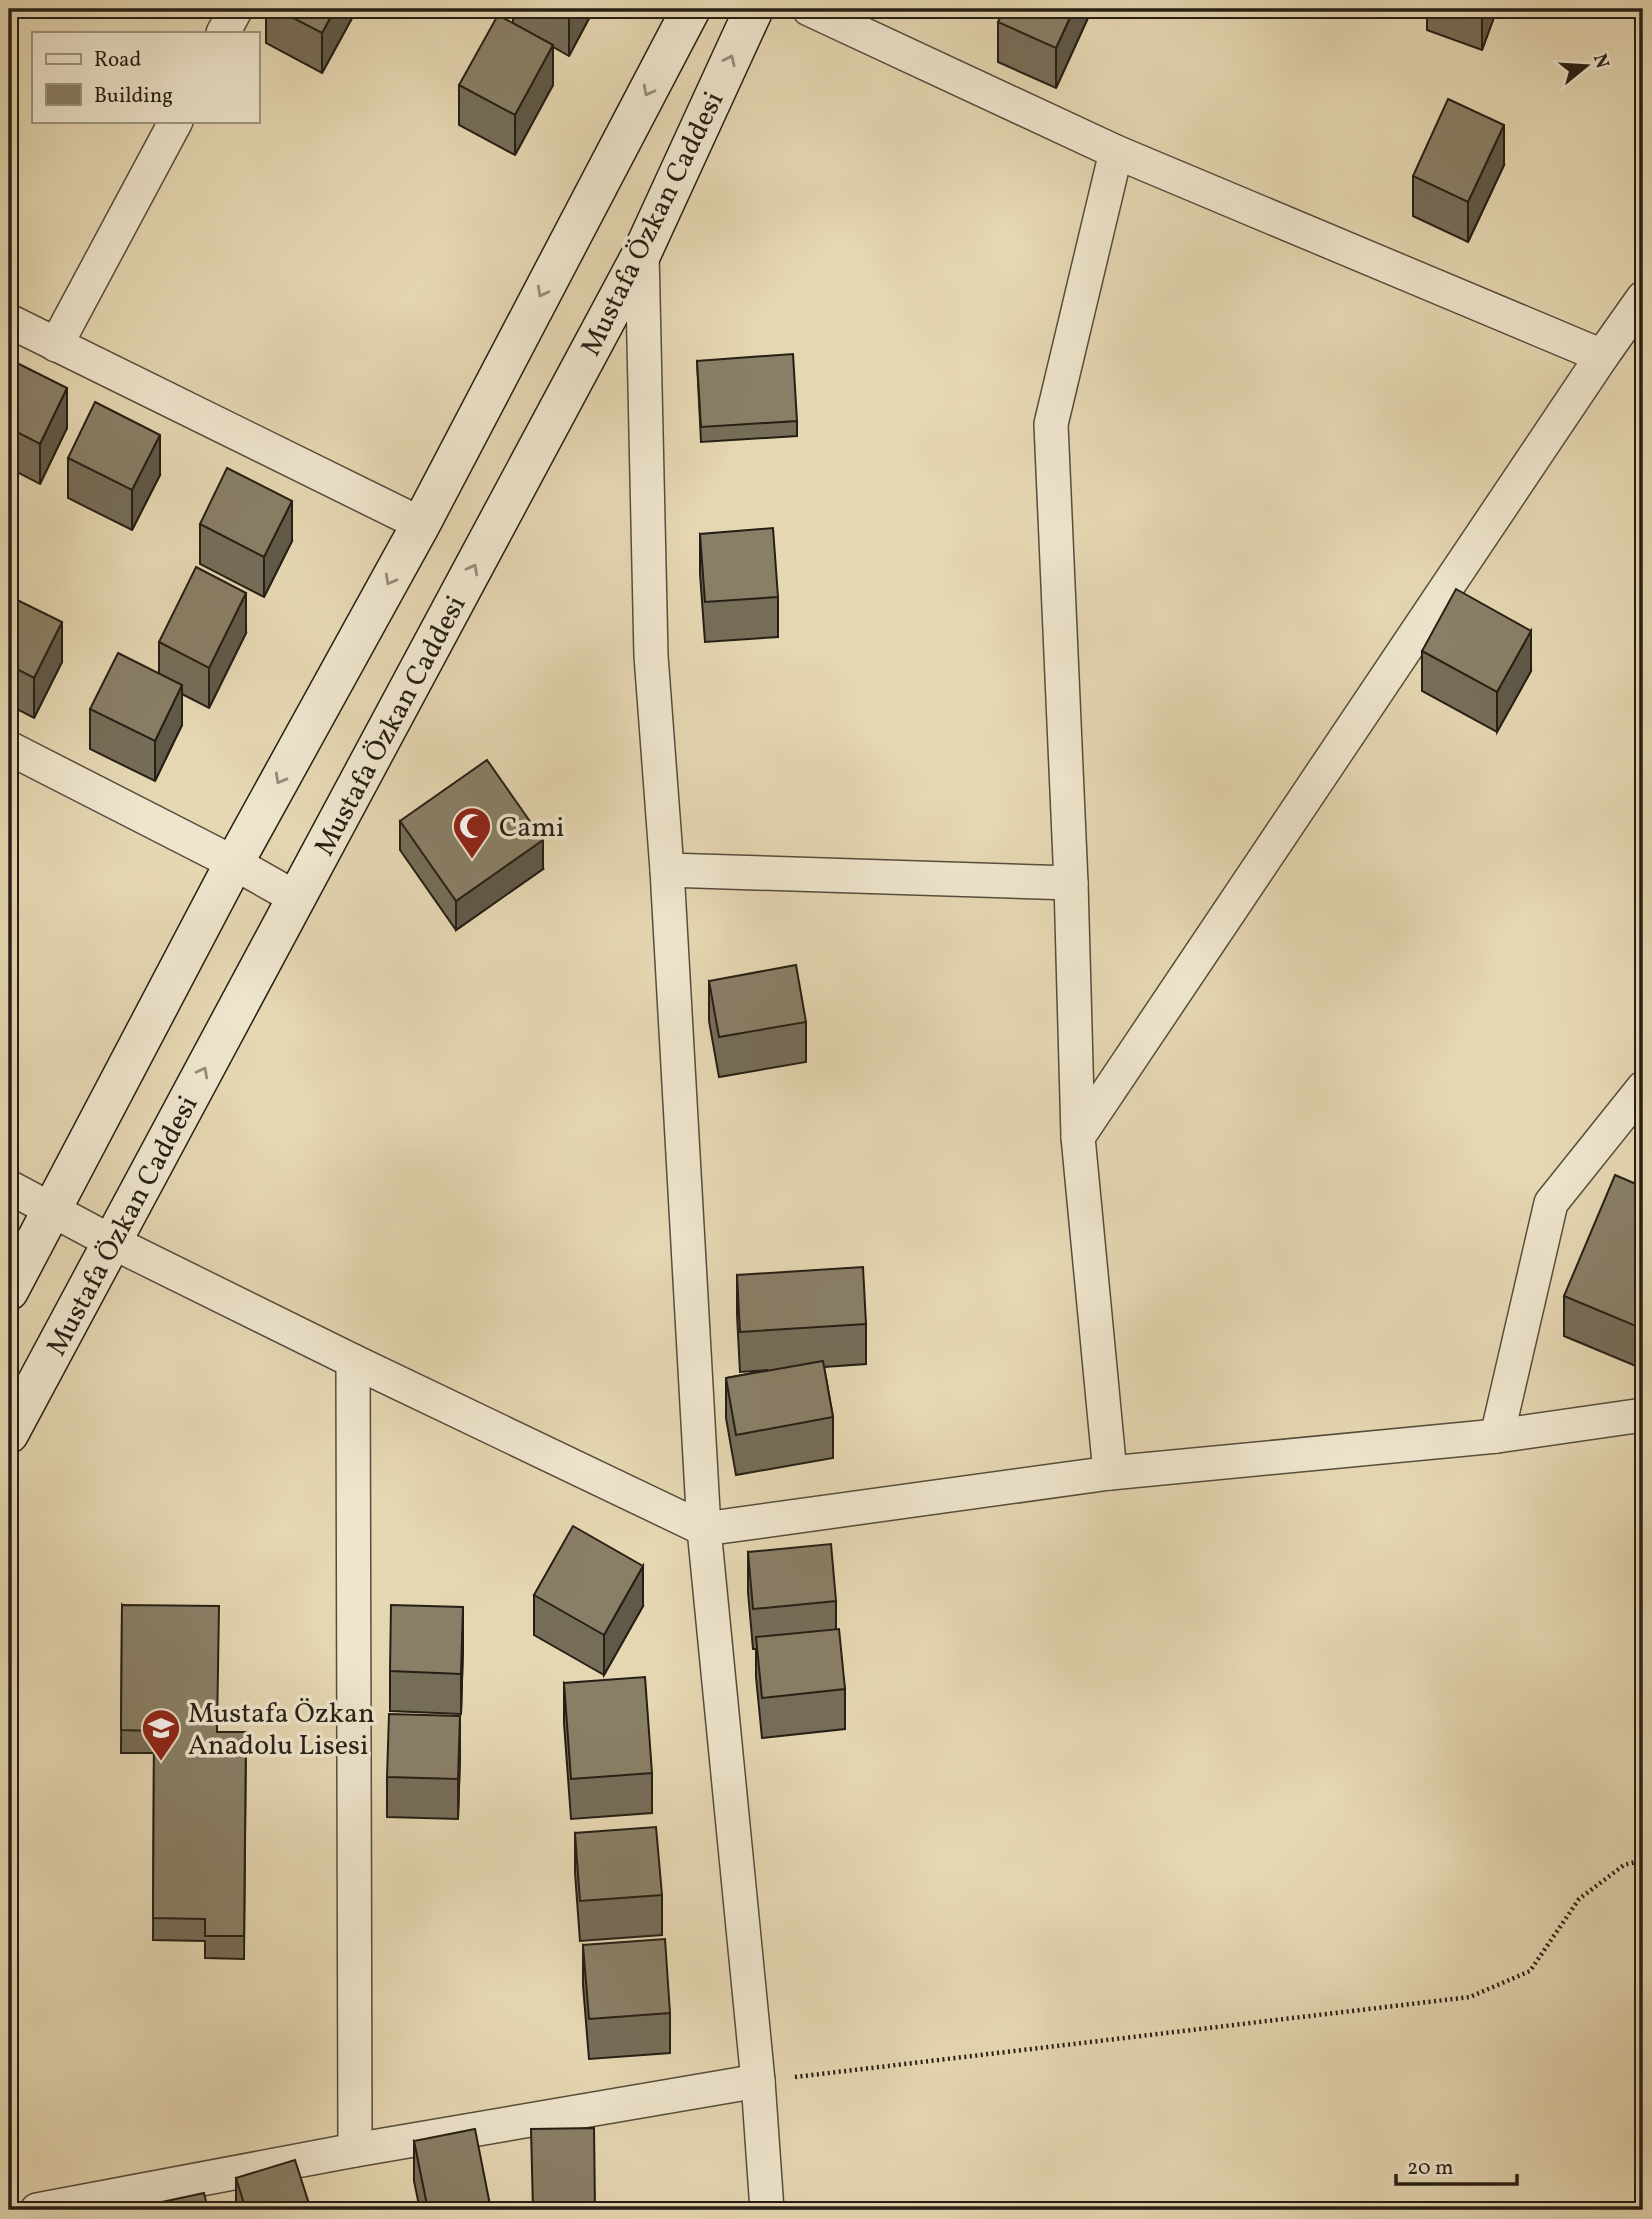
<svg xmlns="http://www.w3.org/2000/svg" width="1652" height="2219" font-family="Vollkorn,serif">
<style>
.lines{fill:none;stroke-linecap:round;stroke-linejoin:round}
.street-casing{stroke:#564d3c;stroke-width:36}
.secondary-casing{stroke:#261f15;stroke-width:41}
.path{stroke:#261f15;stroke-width:4.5;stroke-dasharray:2 3.5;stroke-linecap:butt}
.street{stroke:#eee5cd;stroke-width:33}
.secondary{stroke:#eee5cd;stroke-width:38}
.wall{fill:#766d59;stroke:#261f15;stroke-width:2}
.shaded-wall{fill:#605948;stroke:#261f15;stroke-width:2}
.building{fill:#897f67;stroke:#261f15;stroke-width:2}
.oneway{stroke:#948c7a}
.labels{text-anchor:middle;stroke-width:7;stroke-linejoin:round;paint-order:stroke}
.street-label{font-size:28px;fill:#261f15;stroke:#eee5cd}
.poi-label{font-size:28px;fill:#261f15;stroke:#eee5cd;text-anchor:start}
</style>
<rect width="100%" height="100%" fill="#e5d7b2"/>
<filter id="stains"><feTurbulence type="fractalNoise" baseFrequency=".00286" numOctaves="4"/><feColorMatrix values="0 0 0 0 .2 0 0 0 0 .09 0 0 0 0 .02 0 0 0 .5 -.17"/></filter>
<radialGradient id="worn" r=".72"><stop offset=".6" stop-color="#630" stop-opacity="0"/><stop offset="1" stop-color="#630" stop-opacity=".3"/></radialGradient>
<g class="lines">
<g class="street-casing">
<g id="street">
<path d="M809 9 1116 152 1602 356"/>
<path d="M223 33 236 9"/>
<path d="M642 253 651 656 667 870 704 1529 758 2081 767 2210"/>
<path d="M9 321 421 524"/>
<path d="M56 345 176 121"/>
<path d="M9 748 234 863 296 898"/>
<path d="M667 870 1071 883"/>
<path d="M1078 1137 1071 883 1051 424 1116 152"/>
<path d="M9 1187 112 1242 353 1361 704 1529 1110 1473 1497 1436 1643 1415"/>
<path d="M353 1361 355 2150"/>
<path d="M1497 1436 1551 1203 1643 1088"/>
<path d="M1110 1473 1078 1137 1602 356 1643 298"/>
<path d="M37 2210 355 2150 758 2081"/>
</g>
</g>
<g class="secondary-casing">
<g id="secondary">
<path d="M9 1291 234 863 421 524 691 9"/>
<path d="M9 1434 642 253 754 9"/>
</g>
</g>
<path class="path" d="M795 2077 1470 1997 1530 1971 1579 1899 1624 1865 1643 1860"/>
<use href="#street" class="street"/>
<use href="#secondary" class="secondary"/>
</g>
<g class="wall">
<path d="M266 9H357L322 73 266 43Z"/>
<path d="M513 9H594L569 56 553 47V85L515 155 459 125V85L513 23Z"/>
<path d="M1092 9 1056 88 998 62V22Z"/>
<path d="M1389 9H1402L1400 13Z"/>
<path d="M1427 9H1497L1482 50 1427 30Z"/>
<path d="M1504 165 1468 242 1413 216V176Z"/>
<path d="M9 359 67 428 40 484 9 468Z"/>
<path d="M697 361 797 421V436L701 442Z"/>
<path d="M68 458 160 475 132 530 68 498Z"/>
<path d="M200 524 292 541 264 597 200 564Z"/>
<path d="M700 534 778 597V637L705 642 700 574Z"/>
<path d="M9 596 62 662 34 718 9 705Z"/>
<path d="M246 633 209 708 182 694V725L155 781 90 749V709L159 674V642Z"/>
<path d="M1422 651 1531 671 1497 732 1422 691Z"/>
<path d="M400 821 543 869 456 930 400 850Z"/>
<path d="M709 981 806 1022V1062L719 1077 709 1021Z"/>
<path d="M1643 1187V1369L1564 1336V1296Z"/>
<path d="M737 1275 866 1324V1364L824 1367 833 1417V1458L736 1475 726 1418V1378L768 1370 740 1372 737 1315Z"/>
<path d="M748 1552 836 1601V1630L845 1689V1729L762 1738 756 1677V1649H753L748 1592Z"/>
<path d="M534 1595 643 1606 604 1675 534 1635Z"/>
<path d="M122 1605 218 1732H246L244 1959 205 1958V1941L153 1940 154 1753H121Z"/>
<path d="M463 1647 461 1714 390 1711V1671Z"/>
<path d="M564 1683 652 1773V1813L571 1819 564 1723Z"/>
<path d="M460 1756 458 1819 387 1817V1777Z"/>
<path d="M575 1833 662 1895V1935L580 1941 575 1873Z"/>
<path d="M583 1945 670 2013V2053L589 2059 583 1985Z"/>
<path d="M414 2141 491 2210H420L414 2181Z"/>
<path d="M236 2178 311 2210H236Z"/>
</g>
<g class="shaded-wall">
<path d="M335 9H357L322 73V33Z"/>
<path d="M573 9H594L569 56V16Z"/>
<path d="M1074 9H1092L1056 88V48Z"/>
<path d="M1482 9H1497L1482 50Z"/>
<path d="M553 45V85L515 155V115Z"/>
<path d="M1504 125V165L1468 242V202Z"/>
<path d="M67 388V428L40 484V444Z"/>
<path d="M160 435V475L132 530V490Z"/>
<path d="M292 501V541L264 597V557Z"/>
<path d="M246 593V633L209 708V668Z"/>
<path d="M62 622V662L34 718V678Z"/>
<path d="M1531 631V671L1497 732V692Z"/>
<path d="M182 685V725L155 781V741Z"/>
<path d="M543 840V869L456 930V901Z"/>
<path d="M643 1566V1606L604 1675V1635Z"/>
<path d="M463 1607V1647L461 1714V1674Z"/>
<path d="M460 1716V1756L458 1819V1779Z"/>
</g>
<g class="building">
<path d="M276 9H335L322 33Z"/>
<path d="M557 9H573L569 16Z"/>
<path d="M1004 9H1074L1056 48 998 22Z"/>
<path d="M498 15 553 45 515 115 459 85Z"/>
<path d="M1448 99 1504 125 1468 202 1413 176Z"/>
<path d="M793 354 797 421 701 427 697 361Z"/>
<path d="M9 359 67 388 40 444 9 428Z"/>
<path d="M95 402 160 435 132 490 68 458Z"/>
<path d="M227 468 292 501 264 557 200 524Z"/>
<path d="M773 528 778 597 705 602 700 534Z"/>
<path d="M196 567 246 593 209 668 159 642Z"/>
<path d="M1456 589 1531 631 1497 692 1422 651Z"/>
<path d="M9 596 62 622 34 678 9 665Z"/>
<path d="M118 653 182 685 155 741 90 709Z"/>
<path d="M487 760 543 840 456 901 400 821Z"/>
<path d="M796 965 806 1022 719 1037 709 981Z"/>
<path d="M1615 1175 1643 1187V1329L1564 1296Z"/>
<path d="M863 1267 866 1324 740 1332 737 1275Z"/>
<path d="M823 1361 833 1417 736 1435 726 1378Z"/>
<path d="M573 1526 643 1566 604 1635 534 1595Z"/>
<path d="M831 1544 836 1601 753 1609 748 1552Z"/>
<path d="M122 1605 219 1606 217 1732H246L244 1936H205V1919L153 1918 154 1731 121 1730Z"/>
<path d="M391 1605 463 1607 461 1674 390 1671Z"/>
<path d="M839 1629 845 1689 762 1698 756 1637Z"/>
<path d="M645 1677 652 1773 571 1779 564 1683Z"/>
<path d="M389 1714 460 1716 458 1779 387 1777Z"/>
<path d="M656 1827 662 1895 580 1901 575 1833Z"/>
<path d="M665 1939 670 2013 589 2019 583 1945Z"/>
<path d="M594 2128 595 2210H533L531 2129Z"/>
<path d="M475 2129 491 2210H428L414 2141Z"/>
<path d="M295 2160 311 2210H246L236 2178Z"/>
<path d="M204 2193 208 2210H144L143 2206Z"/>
</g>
<defs><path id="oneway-chevron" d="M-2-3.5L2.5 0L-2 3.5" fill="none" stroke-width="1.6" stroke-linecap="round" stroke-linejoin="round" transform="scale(1.75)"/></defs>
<g class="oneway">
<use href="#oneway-chevron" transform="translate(730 60) rotate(-65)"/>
<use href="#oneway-chevron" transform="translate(648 91) rotate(118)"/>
<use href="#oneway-chevron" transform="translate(542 292) rotate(118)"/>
<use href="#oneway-chevron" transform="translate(473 569) rotate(-62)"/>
<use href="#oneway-chevron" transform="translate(390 580) rotate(119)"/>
<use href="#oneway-chevron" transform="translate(280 779) rotate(119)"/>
<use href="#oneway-chevron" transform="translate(203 1072) rotate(-62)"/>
</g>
<defs>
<g id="mosque-pin" transform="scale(2.0125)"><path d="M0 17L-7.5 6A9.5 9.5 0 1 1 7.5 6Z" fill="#8f2418" stroke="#eee5cd"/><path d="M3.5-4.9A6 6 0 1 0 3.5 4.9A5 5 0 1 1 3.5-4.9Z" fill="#fff"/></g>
<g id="school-pin" transform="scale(2.0125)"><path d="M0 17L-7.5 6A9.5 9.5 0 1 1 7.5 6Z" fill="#8f2418" stroke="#eee5cd"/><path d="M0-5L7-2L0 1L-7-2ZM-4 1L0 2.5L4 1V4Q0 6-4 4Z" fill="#fff"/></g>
</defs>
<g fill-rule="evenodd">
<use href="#mosque-pin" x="472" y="826"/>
<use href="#school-pin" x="161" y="1728"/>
</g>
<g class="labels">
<g class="street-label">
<text transform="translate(651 223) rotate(-64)" y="10">Mustafa Özkan Caddesi</text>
<text transform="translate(389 725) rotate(-62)" y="10">Mustafa Özkan Caddesi</text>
<text transform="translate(121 1225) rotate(-62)" y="10">Mustafa Özkan Caddesi</text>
</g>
<g class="poi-label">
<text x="499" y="836">Cami</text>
<text x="188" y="1722">Mustafa Özkan<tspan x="188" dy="32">Anadolu Lisesi</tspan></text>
</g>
</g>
<rect width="1652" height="2219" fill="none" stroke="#e5d7b2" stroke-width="35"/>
<rect x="10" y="10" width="1631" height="2198" fill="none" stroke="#261f15" stroke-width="3.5"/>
<rect x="18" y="18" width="1617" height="2184" fill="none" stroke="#261f15" stroke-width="2"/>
<rect x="32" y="32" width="228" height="91" fill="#eee5cd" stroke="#9e9683" stroke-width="2"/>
<rect x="46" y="54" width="35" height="10" fill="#eee5cd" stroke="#9e9683" stroke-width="2"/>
<text x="94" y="66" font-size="21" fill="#261f15">Road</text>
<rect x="46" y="84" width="35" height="21" fill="#897f67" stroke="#9e9683" stroke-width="2"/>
<text x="94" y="102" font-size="21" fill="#261f15">Building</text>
<g transform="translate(1586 66) rotate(72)" stroke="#eee5cd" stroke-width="5" paint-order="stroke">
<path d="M0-5L12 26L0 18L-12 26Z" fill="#261f15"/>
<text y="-10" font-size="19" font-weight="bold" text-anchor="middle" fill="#261f15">N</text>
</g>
<path d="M1396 2174v10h121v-10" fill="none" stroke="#261f15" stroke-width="3.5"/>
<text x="1407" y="2174" font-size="21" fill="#261f15" stroke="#eee5cd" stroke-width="5" paint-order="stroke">20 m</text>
<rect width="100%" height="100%" filter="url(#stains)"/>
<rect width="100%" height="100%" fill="url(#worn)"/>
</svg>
